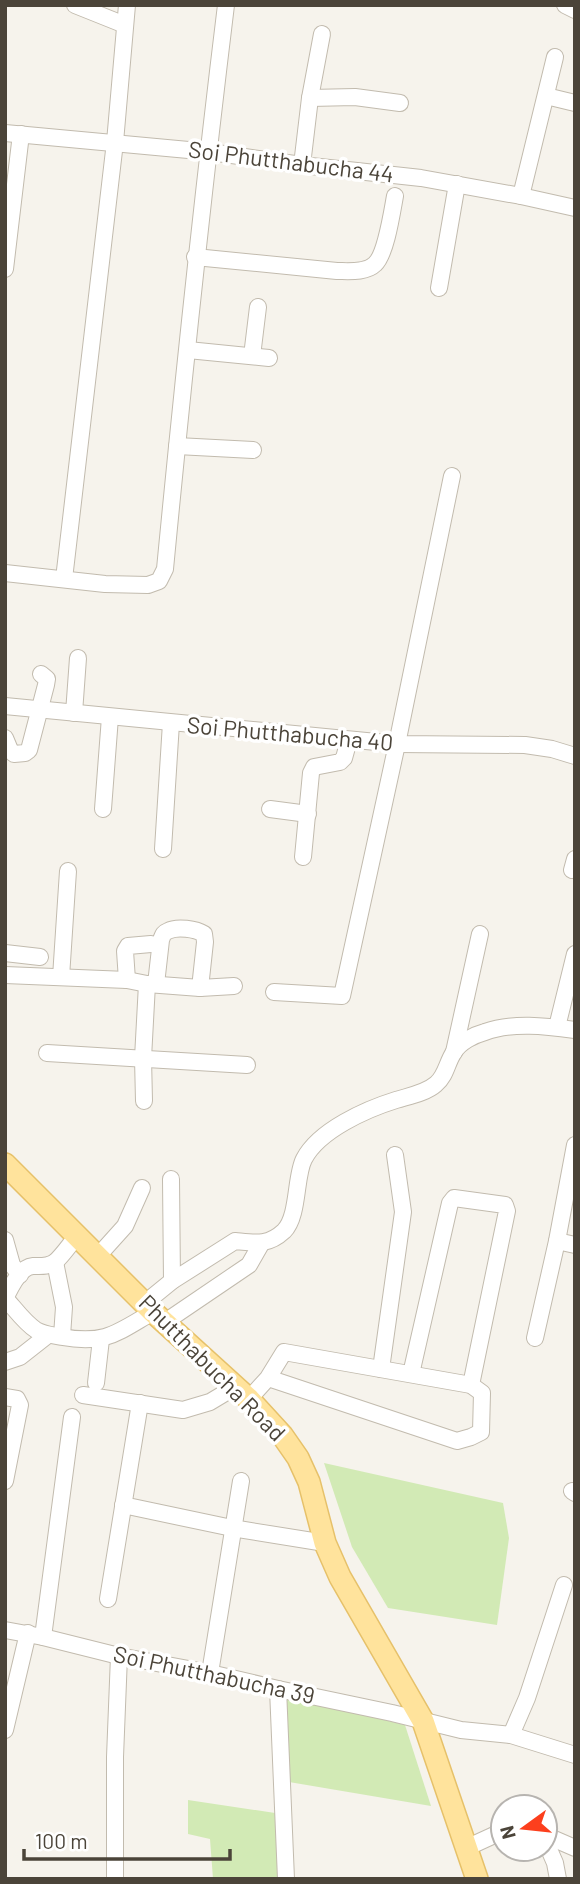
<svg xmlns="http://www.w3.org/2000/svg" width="580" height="1884" font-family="Barlow,sans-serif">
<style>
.green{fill:#d2eab5}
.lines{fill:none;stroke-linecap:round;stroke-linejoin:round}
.minor-casing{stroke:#c2bbae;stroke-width:18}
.major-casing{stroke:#e6c16a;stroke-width:24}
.minor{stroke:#fff;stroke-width:16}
.major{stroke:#ffe39c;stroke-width:21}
.labels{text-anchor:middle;stroke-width:7;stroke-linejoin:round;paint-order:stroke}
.street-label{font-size:23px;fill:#4b4439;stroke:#fff}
</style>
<rect width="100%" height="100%" fill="#f6f3ec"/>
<g class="green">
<path d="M324 1463 503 1503 509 1538 497 1625 388 1608 352 1547Z"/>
<path d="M284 1695 405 1725 431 1806 289 1782Z"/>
<path d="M188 1800 275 1813 280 1879H213L210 1839 188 1834Z"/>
</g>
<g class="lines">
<g class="minor-casing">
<g id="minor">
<path d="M75 5 125 25"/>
<path d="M565 5 575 10"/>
<path d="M546 96 575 103"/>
<path d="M310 98 355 97 400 103"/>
<path d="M5 133 210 152 302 165 421 178 521 196 575 208"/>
<path d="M302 165 310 98 322 34"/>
<path d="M521 196 555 57"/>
<path d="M195 257 337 271C348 271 366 273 375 264 386 254 392 212 395 196"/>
<path d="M5 269 21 134"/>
<path d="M439 288 457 184"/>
<path d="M188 350 269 358"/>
<path d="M252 356 258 307"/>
<path d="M177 446 253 450"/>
<path d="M5 573 105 584 148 585 159 581 165 569C183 381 203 193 226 5"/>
<path d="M64 579 115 142 127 5"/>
<path d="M5 706 397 744 525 745 552 749 575 756"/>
<path d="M74 713 78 658"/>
<path d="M5 738 10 750 14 754 25 753 29 750 46 685 47 679 41 674"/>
<path d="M103 809 110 717"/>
<path d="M270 809 308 814"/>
<path d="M163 849 171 723"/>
<path d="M303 857 311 773 314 767 340 762 344 758 349 740"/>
<path d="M572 870 575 859"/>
<path d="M5 953 40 957"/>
<path d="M5 975 127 980 147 984 200 988 234 986"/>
<path d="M61 977 68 871"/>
<path d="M127 980 125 951 128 946 151 944"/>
<path d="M156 984 161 940C163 935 163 933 168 931 177 926 196 929 204 934L205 942 200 988"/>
<path d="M274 992 342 996 397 744 452 476"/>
<path d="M557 1027 575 954"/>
<path d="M454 1052 480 934"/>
<path d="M47 1053 247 1065"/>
<path d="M144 1101 143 1058 147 984"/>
<path d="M171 1179 172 1281"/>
<path d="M5 1240 12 1265 20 1275"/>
<path d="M557 1241 575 1245"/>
<path d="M98 1256 125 1226 142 1188"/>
<path d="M55 1262 64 1307 62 1336"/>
<path d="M5 1299C10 1288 20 1267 33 1266 41 1266 48 1267 55 1262 63 1255 70 1244 77 1236"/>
<path d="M6 1299C15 1309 25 1323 36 1330 45 1335 53 1335 62 1337 106 1345 118 1332 153 1312"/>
<path d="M145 1303 172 1281 235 1241C255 1243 268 1246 284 1231 299 1216 295 1176 304 1159 319 1130 367 1109 396 1100 409 1096 426 1093 436 1084 446 1076 447 1062 454 1052 460 1042 474 1035 485 1032 512 1022 546 1026 575 1030"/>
<path d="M165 1322 249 1265 261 1244"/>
<path d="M535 1338 557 1241 575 1145"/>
<path d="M5 1362 20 1357 48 1335"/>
<path d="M381 1369 403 1212 395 1155"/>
<path d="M411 1374 450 1203 454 1198 505 1205 507 1211 471 1385"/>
<path d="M96 1383 101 1339"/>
<path d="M83 1395 183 1410 210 1402 235 1387"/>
<path d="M5 1397 17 1399 20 1405 5 1481"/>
<path d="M249 1399 268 1378 284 1352 471 1385 482 1393 481 1432 471 1437 457 1441 268 1378"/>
<path d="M572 1491 575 1493"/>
<path d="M123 1505 232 1528 325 1543"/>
<path d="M108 1599 140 1403"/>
<path d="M5 1630 43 1637 119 1656 210 1673 278 1689 392 1713 461 1730 511 1735 575 1755"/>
<path d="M43 1637 72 1417"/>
<path d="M210 1673 241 1481"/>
<path d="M278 1689 286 1879"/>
<path d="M5 1730 28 1633"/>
<path d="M511 1735 527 1698 564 1585"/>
<path d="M545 1835 575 1848"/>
<path d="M545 1840 555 1863 558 1879"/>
<path d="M466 1848 503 1831"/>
<path d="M115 1879V1757L119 1656"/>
</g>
</g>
<g class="major-casing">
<path id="major" d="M5 1164 153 1312 249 1399 282 1435 298 1458 309 1482 325 1543 340 1577 423 1721 477 1879"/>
</g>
<use href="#minor" class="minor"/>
<use href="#major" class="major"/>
</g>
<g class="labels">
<g class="street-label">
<text transform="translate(291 162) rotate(7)" y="8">Soi Phutthabucha 44</text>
<text transform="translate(290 734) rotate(5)" y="8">Soi Phutthabucha 40</text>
<text transform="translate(212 1368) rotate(45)" y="8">Phutthabucha Road</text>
<text transform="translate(214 1675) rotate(12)" y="8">Soi Phutthabucha 39</text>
</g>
</g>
<rect width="580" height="1884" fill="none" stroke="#4b4439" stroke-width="14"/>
<g transform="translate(524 1828) rotate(255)"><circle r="33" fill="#ffffff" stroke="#b7b4b0" stroke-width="2"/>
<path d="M0-5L12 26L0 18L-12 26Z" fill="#fc3f1d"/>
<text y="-10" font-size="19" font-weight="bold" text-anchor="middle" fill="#4b4439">N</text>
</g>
<path d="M24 1849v10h206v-10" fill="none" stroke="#4b4439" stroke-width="3.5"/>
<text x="35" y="1849" font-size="21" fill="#4b4439" stroke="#ffffff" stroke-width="5" paint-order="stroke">100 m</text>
</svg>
